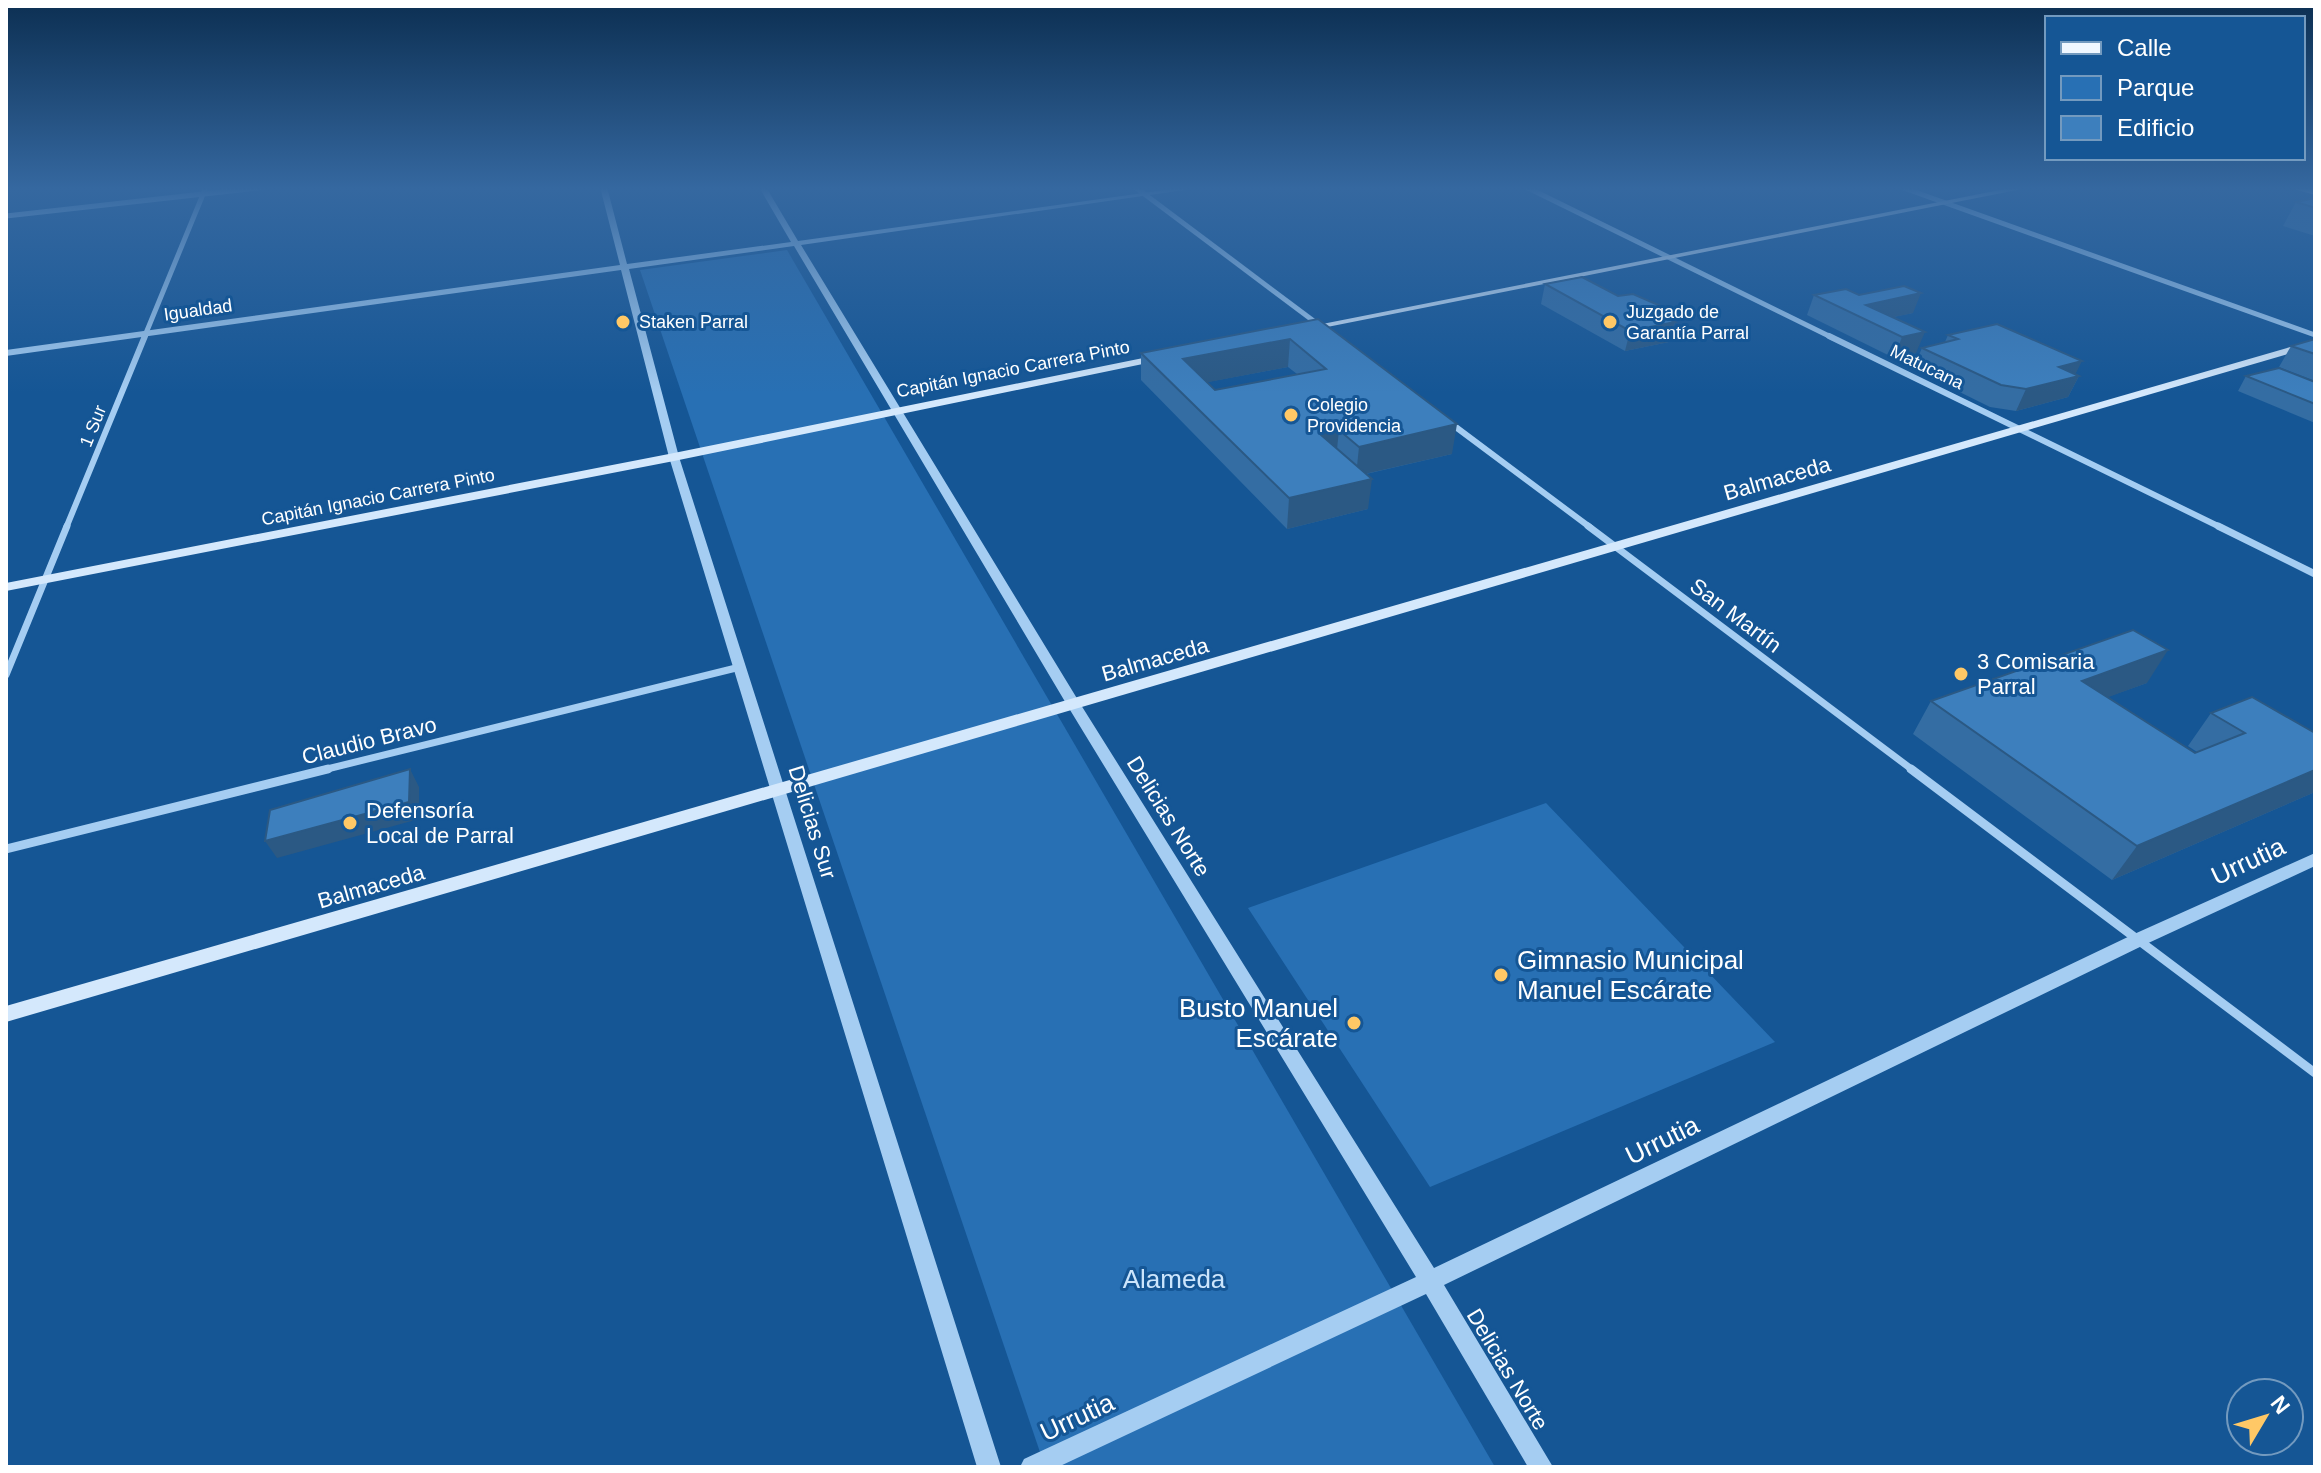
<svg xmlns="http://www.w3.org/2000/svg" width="2321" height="1473" font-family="Arial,sans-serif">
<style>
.green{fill:#2870b4}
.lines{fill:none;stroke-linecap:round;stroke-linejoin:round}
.minor-far3{stroke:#a5cdf2;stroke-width:5}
.minor-far2{stroke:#a5cdf2;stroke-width:6}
.minor-far1{stroke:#a5cdf2;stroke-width:7}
.minor{stroke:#a5cdf2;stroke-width:9}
.tertiary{fill:#a5cdf2;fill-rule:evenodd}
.secondary{fill:#d4e8fc;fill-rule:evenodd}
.primary{fill:#f0f7ff;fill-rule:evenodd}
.wall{fill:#346da3;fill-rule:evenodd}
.shaded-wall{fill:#2b5984}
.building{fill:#3d7fbd;stroke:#2b5984;stroke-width:2;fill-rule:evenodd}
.poi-dot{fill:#ffc866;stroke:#155695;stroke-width:3}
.labels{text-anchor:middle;stroke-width:6;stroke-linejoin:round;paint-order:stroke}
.far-street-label{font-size:18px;fill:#fff;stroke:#155695}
.far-poi-label{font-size:18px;fill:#fff;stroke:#155695;text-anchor:start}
.street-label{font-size:22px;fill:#fff;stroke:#155695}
.poi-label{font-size:22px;fill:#fff;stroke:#155695;text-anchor:start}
.near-street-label{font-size:26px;fill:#fff;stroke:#155695}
.near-poi-label{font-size:26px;fill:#fff;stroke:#155695;text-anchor:start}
.near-park-label{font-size:26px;fill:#cce5fc;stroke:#155695}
</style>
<rect width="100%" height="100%" fill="#155695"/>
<g class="green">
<path d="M787 250 1495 1467H1045L640 270Z"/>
<path d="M1546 803 1775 1042 1430 1187 1248 908Z"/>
</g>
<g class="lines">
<g class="minor-far3">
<path d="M1135 187 1319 325"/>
<path d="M1526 187 1833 338"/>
<path d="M1901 187 2315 335"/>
<path d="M6 216 266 187"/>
<path d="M144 338 206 187"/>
</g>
<g class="minor-far2">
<path d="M1829 336 2222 528"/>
<path d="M1449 422 1591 528"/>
<path d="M66 528 145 336"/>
</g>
<g class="minor-far1">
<path d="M1588 526 1914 771"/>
<path d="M2218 526 2315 574"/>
<path d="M6 675 67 526"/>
<path d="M319 771 740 667"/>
</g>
<g class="minor">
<path d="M1911 769 2315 1073"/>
<path d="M6 849 328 769"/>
</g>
<path class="tertiary" d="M600 187H607L627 264 791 242 759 187H766L798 241 1186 187H1205L801 245 1081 705 1434 1268 2132 935 2315 853V866L2144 945 1444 1285 1553 1467H1528L1426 1294 1058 1467H1020L1024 1459 1416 1277 1067 705 794 246 629 269 679 457 1001 1467H977L669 457 621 270 6 356V350L620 265Z"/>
<g class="secondary">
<path d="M2015 187H2032L1307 331 1302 328Z"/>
<path d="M2315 340V346L6 1022V1006Z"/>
<path d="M1163 354 1167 355V359L674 461 6 591V583L674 453Z"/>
</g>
<path class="primary" d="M2293 187 2315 189V195L2294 189Z"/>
</g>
<g class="wall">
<path d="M2315 198V236L2283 226 2296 202Z"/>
<path d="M1545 284 1618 296 1661 315 1675 322 1669 342 1625 351 1541 304Z"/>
<path d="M1814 295H1859L1913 313 1893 317 1916 353 1894 358 1807 315Z"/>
<path d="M1318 319 1452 454 1366 474 1368 509 1287 529 1141 380V353ZM1288 367 1297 374 1215 390 1207 382Z"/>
<path d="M1948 335 2075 374 2079 376 2068 397 2016 411 1990 407 1913 369 1922 348 1945 342Z"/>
<path d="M2315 339V381L2279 367 2291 346Z"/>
<path d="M2246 376 2315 382V423L2238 391Z"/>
<path d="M2147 683 2107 697 2195 753 2197 752 2188 746 2211 713 2315 733V792L2112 880 1913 734 1931 701Z"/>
</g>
<g class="shaded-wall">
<path d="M1921 293 1913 313 1871 322 1866 305Z"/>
<path d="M1663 307 1658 325 1675 322 1669 342 1625 351 1630 331 1653 311Z"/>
<path d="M1925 332 1916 353 1894 358 1902 337Z"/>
<path d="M1290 339 1288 367 1183 387V359Z"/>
<path d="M2082 361 2074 377 2079 376 2068 397 2016 411 2026 389 2059 367Z"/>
<path d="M1457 424 1452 454 1356 476 1359 447Z"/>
<path d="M1339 430 1336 459 1320 434Z"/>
<path d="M1372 479 1368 509 1287 529 1289 498Z"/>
<path d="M2168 650 2147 683 2062 714 2082 681Z"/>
<path d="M410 769 419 787V819L277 858 265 841Z"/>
<path d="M2315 770V792L2112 880 2137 846Z"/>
</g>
<g class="building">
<path d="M2315 198V208L2296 202Z"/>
<path d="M1582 277 1618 296 1633 294 1663 307 1653 311 1675 322 1630 331 1545 284Z"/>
<path d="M1904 286 1921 293 1866 305 1925 332 1902 337 1814 295 1846 289 1859 295Z"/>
<path d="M1318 319 1457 424 1359 447 1339 430 1320 434 1372 479 1289 498 1141 353ZM1290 339 1326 369 1215 390 1183 359Z"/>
<path d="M1997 324 2082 361 2059 367 2079 376 2026 389 2001 385 1922 348 1958 339 1948 335Z"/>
<path d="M2315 339V354L2291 346Z"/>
<path d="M2279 368 2315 382V404L2246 376Z"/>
<path d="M2133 630 2168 650 2082 681 2195 753 2245 733 2211 713 2252 697 2315 733V770L2137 846 1931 701Z"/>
<path d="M410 769 409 802 265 841 270 810Z"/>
</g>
<linearGradient id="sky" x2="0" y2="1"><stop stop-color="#0c2f52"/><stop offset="0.48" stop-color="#3568a0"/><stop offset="1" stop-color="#3568a0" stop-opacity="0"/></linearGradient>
<rect width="2321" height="393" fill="url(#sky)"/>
<g class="poi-dot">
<circle cx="623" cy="322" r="8"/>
<circle cx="1610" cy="322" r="8"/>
<circle cx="1291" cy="415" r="8"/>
<circle cx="1961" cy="674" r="8"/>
<circle cx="350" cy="823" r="8"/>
<circle cx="1501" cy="975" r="8"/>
<circle cx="1354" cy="1023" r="8"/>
</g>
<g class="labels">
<g class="far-street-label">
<text transform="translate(198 310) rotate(-8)" y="6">Igualdad</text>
<text transform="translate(1927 367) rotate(26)" y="6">Matucana</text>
<text transform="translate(1013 369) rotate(-11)" y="6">Capitán Ignacio Carrera Pinto</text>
<text transform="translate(93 426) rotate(-68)" y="6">1 Sur</text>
<text transform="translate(378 497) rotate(-11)" y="6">Capitán Ignacio Carrera Pinto</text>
</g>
<g class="far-poi-label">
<text x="1626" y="318">Juzgado de<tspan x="1626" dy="21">Garantía Parral</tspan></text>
<text x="639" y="328">Staken Parral</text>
<text x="1307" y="411">Colegio<tspan x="1307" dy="21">Providencia</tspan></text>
</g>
<g class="street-label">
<text transform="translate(1777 478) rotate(-16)" y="8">Balmaceda</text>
<text transform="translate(1736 615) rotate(37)" y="8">San Martín</text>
<text transform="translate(1155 659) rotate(-16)" y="8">Balmaceda</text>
<text transform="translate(369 740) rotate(-14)" y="8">Claudio Bravo</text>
<text transform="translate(1169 816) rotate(58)" y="8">Delicias Norte</text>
<text transform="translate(813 822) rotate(73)" y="8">Delicias Sur</text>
<text transform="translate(371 886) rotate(-16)" y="8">Balmaceda</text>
<text transform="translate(1508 1369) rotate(59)" y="8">Delicias Norte</text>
</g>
<g class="poi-label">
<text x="1977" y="669">3 Comisaria<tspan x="1977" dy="25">Parral</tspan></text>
<text x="366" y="818">Defensoría<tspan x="366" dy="25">Local de Parral</tspan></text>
</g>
<g class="near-street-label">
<text transform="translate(2248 861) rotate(-25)" y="9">Urrutia</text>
<text transform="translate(1662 1140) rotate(-26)" y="9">Urrutia</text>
<text transform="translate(1077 1417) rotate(-25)" y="9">Urrutia</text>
</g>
<g class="near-poi-label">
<text x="1517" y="969">Gimnasio Municipal<tspan x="1517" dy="30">Manuel Escárate</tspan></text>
<text x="1338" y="1017" text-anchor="end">Busto Manuel<tspan x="1338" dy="30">Escárate</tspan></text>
</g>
<g class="near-park-label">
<text x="1174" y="1288">Alameda</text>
</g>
</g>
<rect width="2321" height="1473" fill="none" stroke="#ffffff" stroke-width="16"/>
<rect x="2045" y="16" width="260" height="144" fill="#155695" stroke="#739abf" stroke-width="2"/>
<rect x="2061" y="42" width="40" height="12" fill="#f0f7ff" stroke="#739abf" stroke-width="2"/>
<text x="2117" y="56" font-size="24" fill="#ffffff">Calle</text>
<rect x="2061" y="76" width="40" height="24" fill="#2870b4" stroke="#739abf" stroke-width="2"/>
<text x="2117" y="96" font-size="24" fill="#ffffff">Parque</text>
<rect x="2061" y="116" width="40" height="24" fill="#3d7fbd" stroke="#739abf" stroke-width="2"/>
<text x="2117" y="136" font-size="24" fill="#ffffff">Edificio</text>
<g transform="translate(2265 1417) rotate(52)"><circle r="38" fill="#155695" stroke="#739abf" stroke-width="2"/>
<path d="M0-6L14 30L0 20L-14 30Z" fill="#ffc866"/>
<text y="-12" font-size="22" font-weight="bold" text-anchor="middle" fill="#ffffff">N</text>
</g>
</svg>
